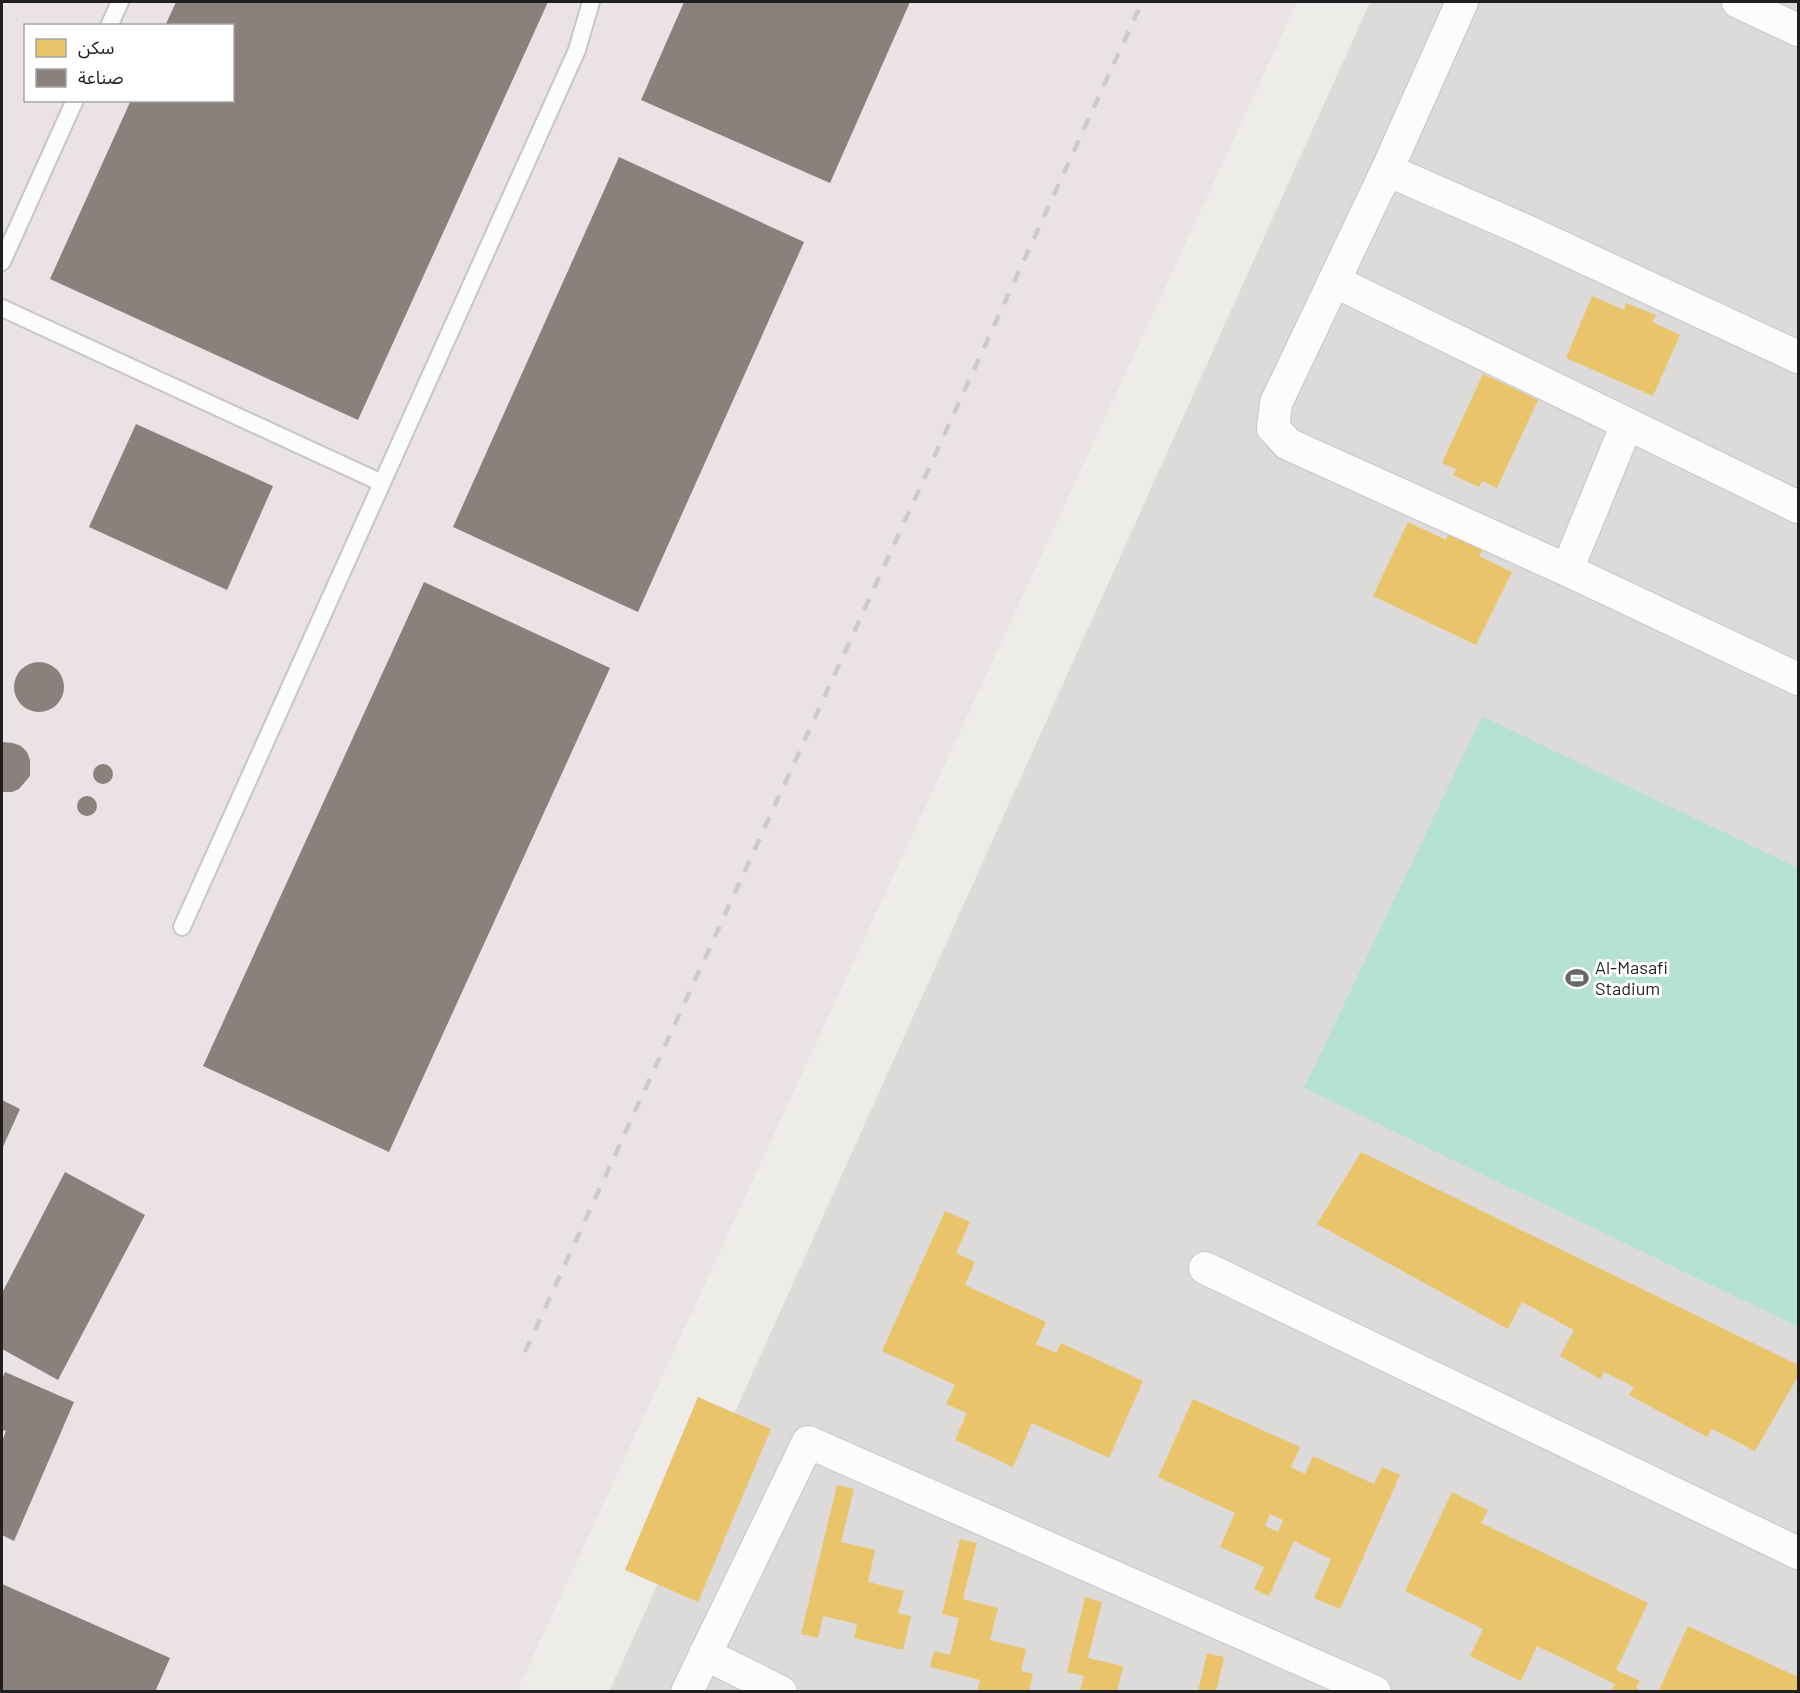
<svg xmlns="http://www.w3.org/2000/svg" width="1800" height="1693" font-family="Barlow,'Noto Sans Arabic',sans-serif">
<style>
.residential{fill:#dddbd9}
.industrial{fill:#ebe2e6;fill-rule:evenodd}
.pitch{fill:#b6e3d1}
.homes{fill:#e9c46a;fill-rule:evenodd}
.industry{fill:#8a817c}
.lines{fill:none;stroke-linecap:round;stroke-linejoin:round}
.service-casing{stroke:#c6c6c4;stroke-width:20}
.minor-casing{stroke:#c6c6c4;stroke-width:34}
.service{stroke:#fcfcfc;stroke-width:16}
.minor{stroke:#fcfcfc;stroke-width:32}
.rail{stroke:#cbcbca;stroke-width:4.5;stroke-dasharray:12 12;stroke-linecap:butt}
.labels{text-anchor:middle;stroke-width:6;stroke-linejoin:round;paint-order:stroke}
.poi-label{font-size:18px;fill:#1f1f1f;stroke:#fff;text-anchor:start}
</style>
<rect width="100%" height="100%" fill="#eeece8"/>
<path class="residential" d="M1370 2H1798V1691L609 1692Z"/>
<path class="industrial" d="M2 2H1297L517 1691 2 1692ZM26 26H232V100H26Z"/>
<path class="pitch" d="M1482 716 1798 868V1327L1304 1088Z"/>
<g class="homes">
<path d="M1592 296 1624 310 1626 303 1656 315 1652 322 1680 335 1653 396 1566 358Z"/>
<path d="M1483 374 1538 400 1497 488 1482 481 1479 487 1453 475 1456 469 1442 463Z"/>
<path d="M1408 522 1446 540 1449 532 1484 548 1479 556 1512 572 1476 645 1373 596Z"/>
<path d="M1361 1152 1798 1365V1376L1755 1451 1712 1429 1707 1437 1629 1395 1634 1387 1604 1372 1600 1379 1560 1356 1574 1330 1522 1302 1508 1329 1317 1224Z"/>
<path d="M945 1211 970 1222 956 1253 975 1262 965 1285 1046 1322 1036 1344 1056 1353 1061 1343 1143 1381 1109 1458 1032 1423 1013 1467 955 1440 967 1413 946 1404 955 1385 882 1351Z"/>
<path d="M698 1397 771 1429 698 1602 625 1570Z"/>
<path d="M1193 1399 1300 1447 1291 1467 1305 1474 1313 1456 1374 1484 1382 1467 1400 1475 1340 1609 1314 1598 1331 1559 1294 1541 1269 1596 1254 1589 1264 1567 1220 1547 1235 1513 1158 1477ZM1270 1514 1283 1520 1278 1532 1265 1526Z"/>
<path d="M837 1485 854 1489 841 1542 875 1550 868 1582 904 1591 898 1613 911 1616 903 1650 854 1638 857 1624 823 1616 818 1638 801 1634Z"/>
<path d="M1452 1492 1488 1510 1481 1523 1648 1603 1616 1670 1640 1681 1636 1688 1643 1692H1611L1615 1684 1537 1646 1521 1681 1470 1656 1483 1629 1405 1591Z"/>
<path d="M960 1539 977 1543 963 1599 998 1608 990 1640 1026 1649 1021 1671 1033 1674 1029 1692H977L980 1680 930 1667 934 1651 950 1655 959 1618 942 1614Z"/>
<path d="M1085 1597 1102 1602 1088 1658 1123 1666 1117 1692H1080L1084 1676 1067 1672Z"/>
<path d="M1688 1626 1798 1677V1692H1658Z"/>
<path d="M1207 1653 1224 1657 1216 1692H1198Z"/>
</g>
<g class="industry">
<path d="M176 2H548L358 420 50 279 131 100H232V26H165Z"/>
<path d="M684 2H910L830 183 641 100Z"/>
<path d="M619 157 804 242 638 612 453 527Z"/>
<path d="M136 424 273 486 227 590 89 527Z"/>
<path d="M424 582 610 668 389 1152 203 1066Z"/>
<circle cx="39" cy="687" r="25"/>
<path d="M2 742 13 743 21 746 27 752 30 760V776L19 789 12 792H2Z"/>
<circle cx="103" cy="774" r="10"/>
<circle cx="87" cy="806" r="10"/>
<path d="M2 1100 20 1109 2 1149Z"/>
<path d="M65 1172 145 1215 58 1380 2 1349V1293Z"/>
<path d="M5 1372 74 1402 14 1541 2 1535V1441L6 1431 2 1430V1379Z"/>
<path d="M2 1584 170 1658 155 1692H2Z"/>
</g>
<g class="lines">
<g class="service-casing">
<g id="service">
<path d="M109 26 120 2"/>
<path d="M2 262 75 100"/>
<path d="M2 308 382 483 577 50 591 2"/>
<path d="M182 927 382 483"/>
</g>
</g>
<g class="minor-casing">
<g id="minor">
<path d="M1462 2 1387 170 1276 403 1273 428 1288 444 1567 570 1798 679"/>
<path d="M1738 2 1798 30"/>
<path d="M1387 170 1520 228 1798 357"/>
<path d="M1334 281 1798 507"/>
<path d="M1567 570 1627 424"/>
<path d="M1205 1268 1798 1553"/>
<path d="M705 1654 781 1692"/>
<path d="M687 1692 808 1442 1375 1692"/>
</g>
</g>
<use href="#service" class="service"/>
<use href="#minor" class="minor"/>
<path class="rail" d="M525 1352 1142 2"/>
</g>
<defs>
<g id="stadium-bare" transform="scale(1.8)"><path d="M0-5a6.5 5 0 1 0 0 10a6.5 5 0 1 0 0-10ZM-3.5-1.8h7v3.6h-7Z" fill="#676765" stroke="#fff" stroke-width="2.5" paint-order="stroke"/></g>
</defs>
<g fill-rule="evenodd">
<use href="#stadium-bare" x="1577" y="978"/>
</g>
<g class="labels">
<g class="poi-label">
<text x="1595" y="974">Al-Masafi<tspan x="1595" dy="21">Stadium</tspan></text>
</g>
</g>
<rect width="1800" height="1693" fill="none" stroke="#1f1f1f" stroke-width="6"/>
<rect x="24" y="24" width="210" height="78" fill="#ffffff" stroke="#a5a5a5" stroke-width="1.5"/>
<rect x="36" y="39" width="30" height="18" fill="#e9c46a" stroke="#a5a5a5" stroke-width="1.5"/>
<text x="78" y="54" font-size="18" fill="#1f1f1f">سكن</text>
<rect x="36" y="69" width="30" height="18" fill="#8a817c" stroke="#a5a5a5" stroke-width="1.5"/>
<text x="78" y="84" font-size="18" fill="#1f1f1f">صناعة</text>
</svg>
